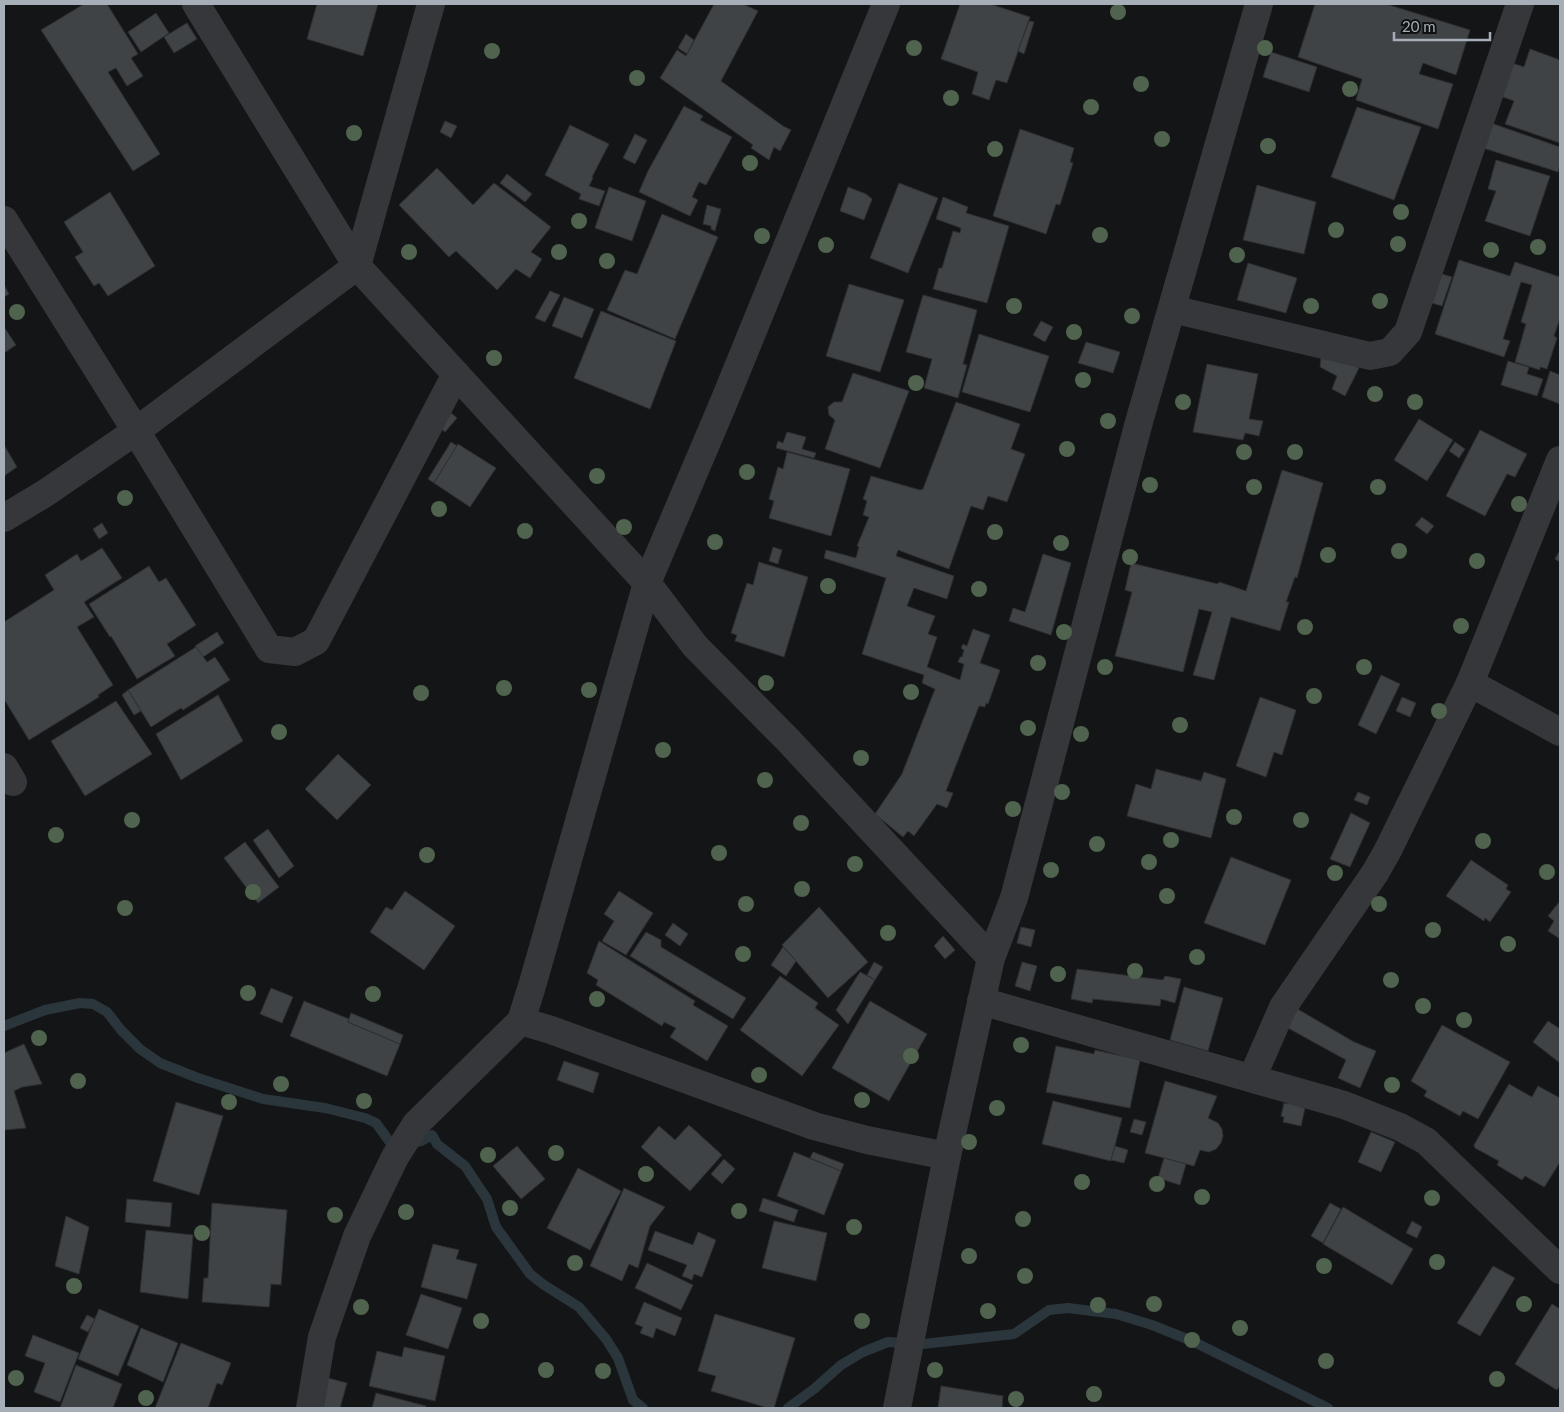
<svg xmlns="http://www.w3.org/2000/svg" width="1564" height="1412" font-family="Lato,sans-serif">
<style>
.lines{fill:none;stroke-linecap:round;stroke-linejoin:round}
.stream{stroke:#2a363b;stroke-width:10}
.building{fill:#404346;stroke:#2e2f32}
.street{stroke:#35373b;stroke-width:28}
.tree{fill:#4f634e}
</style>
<rect width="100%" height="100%" fill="#141516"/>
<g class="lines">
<g class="stream">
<path d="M4 1026 45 1010 80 1003 93 1004 107 1012 121 1030 140 1049 160 1063 198 1078 263 1099 325 1108 365 1118 376 1123 389 1141 403 1146 421 1141 432 1135 437 1144 465 1166 487 1199 496 1227 530 1274 544 1285 579 1307 606 1339 618 1358 633 1400 643 1408"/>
<path d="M788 1408 814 1389 841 1365 863 1352 888 1342 923 1344 1014 1334 1049 1310 1068 1308 1116 1314 1152 1325 1192 1341 1328 1408"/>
</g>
</g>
<g class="building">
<path d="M84 4H107L138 54 131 58 143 76 127 86 116 68 108 72 160 154 133 171 41 30Z"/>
<path d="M317 4H378L363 56 307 39Z"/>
<path d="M714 4H743L758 11 721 81 783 126 791 130 780 151 774 147 769 160 751 148 753 145 660 78 677 50 686 56Z"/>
<path d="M960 4H990L1030 17 1007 83 996 80 989 100 972 94 978 72 941 59Z"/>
<path d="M1315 4H1386L1470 30 1456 75 1423 63 1419 74 1453 84 1438 129 1356 100 1362 79 1298 57Z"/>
<path d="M156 13 169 33 141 52 128 32Z"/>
<path d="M1029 21 1034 22 1024 54 1018 51Z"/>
<path d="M187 23 197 39 174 53 164 37Z"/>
<path d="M686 34 694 40 687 54 678 48Z"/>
<path d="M1530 49 1560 60V143L1505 124 1514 101 1495 94 1506 61 1524 67Z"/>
<path d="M1271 52 1317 67 1309 92 1263 77Z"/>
<path d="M684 106 703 116 700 120 732 137 706 185 699 182 692 197 698 200 690 216 639 192 648 171Z"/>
<path d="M1357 107 1421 127 1394 200 1331 177Z"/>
<path d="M445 121 457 126 451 138 440 132Z"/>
<path d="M1488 122 1560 147V165L1558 172 1480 147Z"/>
<path d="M570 125 609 144 592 177 593 178 589 186 605 191 599 206 579 199 581 194 545 175Z"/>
<path d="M1020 129 1074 148 1070 162 1073 163 1060 205 1056 204 1046 234 993 216Z"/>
<path d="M635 134 647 140 635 164 623 158Z"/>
<path d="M1496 160 1550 176 1530 236 1485 221 1496 191 1488 189Z"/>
<path d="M437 168 473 205 494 183 551 227 531 252 542 259 530 278 516 269 497 290 456 251 449 257 399 205Z"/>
<path d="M507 174 532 194 525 202 500 183Z"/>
<path d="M899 183 938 198 908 273 870 258Z"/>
<path d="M1257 185 1316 202 1304 254 1243 240Z"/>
<path d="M609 187 646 201 632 241 595 228Z"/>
<path d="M848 187 866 194 872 199 864 220 840 211Z"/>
<path d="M110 192 155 266 108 296 99 283 94 286 75 257 83 252 64 222Z"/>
<path d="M943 197 968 207 966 213 1009 226 987 303 933 289 939 268H942L953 231 960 233 961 228 936 219Z"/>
<path d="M707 205 721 209 715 231 711 229V226L703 224Z"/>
<path d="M662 214 718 237 675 339 607 310 625 270 637 274Z"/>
<path d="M1459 260 1510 276 1515 262 1560 277V318L1554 336 1557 338 1547 369 1540 367V370L1515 362 1526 324 1521 322 1532 285 1521 282 1503 339 1510 341 1504 357 1435 334Z"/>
<path d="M1248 263 1297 278 1286 313 1237 300Z"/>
<path d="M1442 274 1452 277 1442 306 1432 303Z"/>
<path d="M849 284 904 300 880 372 826 356Z"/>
<path d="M4 285 9 294 4 297Z"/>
<path d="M550 291 560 295 545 322 535 318Z"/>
<path d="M923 295 977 310 963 364 967 365 958 398 924 388 932 359 906 352Z"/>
<path d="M564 297 594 309 582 338 552 326Z"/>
<path d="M601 311 676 341 650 409 574 378Z"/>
<path d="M1041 321 1053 327 1045 342 1033 335Z"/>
<path d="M4 327 16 345 4 353Z"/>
<path d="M979 334 1049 356 1030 412 962 392Z"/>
<path d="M1086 342 1120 352 1113 373 1078 363Z"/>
<path d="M1322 349 1359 368 1345 396 1332 389 1337 376 1320 367Z"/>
<path d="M1508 361 1529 367 1527 374 1543 379 1537 396 1501 385Z"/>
<path d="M1207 364 1258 374 1249 419 1263 421 1259 436 1245 433 1243 440 1193 432Z"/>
<path d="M1550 371 1560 375V404L1542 397Z"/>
<path d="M853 373 909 391 880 468 825 449 835 420 829 415 828 407 834 402H842Z"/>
<path d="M956 402 1020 424 1011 449 1025 454 1007 502 988 496 983 510 971 506 949 569 898 550 896 556 954 576 947 599 914 588 907 606 935 616 928 634 937 637 927 667 960 680 964 664 958 662 960 657H962L964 650 961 648 963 644 967 646 973 629 990 635 980 663 1000 670 988 704 986 703 985 707 979 706 946 791 953 793 947 808 937 804 914 836 908 831 903 837 875 814 902 774 935 689 922 683 924 675 862 654 886 578 824 558 826 550 856 558 859 547 857 546 869 517 863 515 867 501 863 499 871 476 920 490 923 489Z"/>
<path d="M444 407 457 418 445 432 432 421Z"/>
<path d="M1419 419 1453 440 1427 481 1394 460Z"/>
<path d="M1480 430 1527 454 1515 477 1507 474 1485 516 1446 496Z"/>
<path d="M787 432 806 437 802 449 816 453 814 458 776 448 778 441 783 443Z"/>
<path d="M451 442 457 446 434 483 428 479Z"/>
<path d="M1455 442 1465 449 1459 458 1449 451Z"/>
<path d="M458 444 496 468 470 507 434 483Z"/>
<path d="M4 445 17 467 4 476Z"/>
<path d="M787 452 850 469 831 536 769 518 774 501 769 499 778 467 783 469Z"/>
<path d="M1282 470 1323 483 1297 578 1295 577 1286 602H1289L1280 631 1231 617 1214 680 1193 675 1212 612 1199 609 1183 672 1115 656 1132 592 1125 590 1131 563 1218 584 1219 582 1246 591Z"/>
<path d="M1422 517 1434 526 1427 534 1415 525Z"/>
<path d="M102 523 108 533 99 539 93 529Z"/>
<path d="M773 547 782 550 778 564 769 561Z"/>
<path d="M102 548 122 578 84 602 94 617 77 627 113 685 98 695 99 697 29 740 4 699V622L54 590 45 575 77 554 81 561Z"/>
<path d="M1560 550V562L1555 559Z"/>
<path d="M1043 554 1071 563 1051 635 1009 621 1013 608 1025 612Z"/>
<path d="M759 562 808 577 784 657 735 641 737 635 731 633 747 583 753 585Z"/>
<path d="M149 566 159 582 166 578 196 625 167 644 175 656 137 679 111 636 110 637 89 604Z"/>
<path d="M217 632 224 643 203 657 195 646Z"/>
<path d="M196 647 207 662 215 657 230 680 183 710 181 708 151 727 128 690Z"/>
<path d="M1381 675 1400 684 1376 734 1358 725Z"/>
<path d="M128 690 141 711 134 715 122 695Z"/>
<path d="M218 695 243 741 181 780 156 734Z"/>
<path d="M1260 697 1296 710 1282 755 1274 752 1266 777 1236 766Z"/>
<path d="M1402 697 1416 703 1410 717 1396 711Z"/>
<path d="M116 701 152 754 85 796 51 741Z"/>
<path d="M338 754 371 785 337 820 305 789Z"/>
<path d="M1156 769 1201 781 1204 772 1226 779 1211 838 1127 816 1136 784 1151 789Z"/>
<path d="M1358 792 1370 797 1367 805 1354 800Z"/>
<path d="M1351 813 1370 823 1350 867 1330 859Z"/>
<path d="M268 829 294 866 279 878 253 840Z"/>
<path d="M245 842 279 887 258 903 224 858Z"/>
<path d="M1231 857 1291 880 1265 945 1204 923Z"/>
<path d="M1471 860 1508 885 1506 889 1511 892 1490 922 1485 918 1484 921 1446 896Z"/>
<path d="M405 891 455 926 424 970 370 932 386 907 392 910Z"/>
<path d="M619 891 653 913 626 955 602 941 614 921 604 914Z"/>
<path d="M1560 901V939L1548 931 1554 921 1548 916Z"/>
<path d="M819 907 868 962 828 998 782 945Z"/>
<path d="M673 923 688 934 680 946 665 935Z"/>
<path d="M1021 927 1035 930 1031 947 1017 943Z"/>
<path d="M646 932 661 940V947L746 998 733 1019 630 956Z"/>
<path d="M943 936 955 950 945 959 934 946Z"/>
<path d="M599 941 695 1001 693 1005 728 1026 707 1061 670 1037 676 1028 664 1022 662 1026 596 985 598 980 587 973Z"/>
<path d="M783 947 796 961 786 976 771 965Z"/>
<path d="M874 962 883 967 875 980 867 975Z"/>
<path d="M1022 962 1037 966 1030 991 1015 986Z"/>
<path d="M1077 969 1163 980 1165 976 1181 979 1175 1003 1161 999 1160 1006 1093 999 1092 1003 1071 999Z"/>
<path d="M860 972 875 980 848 1024 836 1010Z"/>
<path d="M780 976 818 1003 815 1008 839 1025 802 1076 740 1030Z"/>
<path d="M1184 987 1223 998 1208 1051 1170 1040Z"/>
<path d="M271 988 293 997 282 1023 260 1014Z"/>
<path d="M304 1001 349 1019 348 1022 400 1044 387 1076 290 1036Z"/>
<path d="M870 1001 927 1034 889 1101 832 1068Z"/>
<path d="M1289 1004 1354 1042 1376 1051 1360 1088 1338 1078 1346 1060 1279 1023Z"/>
<path d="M351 1013 403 1035 400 1044 348 1022Z"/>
<path d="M1548 1021 1560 1029V1063L1533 1042Z"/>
<path d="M1442 1025 1510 1062 1478 1119 1463 1111 1460 1116 1424 1096 1427 1091 1411 1081Z"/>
<path d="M24 1044 42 1084 22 1087 14 1091 26 1128 4 1130V1053Z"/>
<path d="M1056 1046 1094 1054 1095 1050 1140 1060 1130 1108 1046 1092Z"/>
<path d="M564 1061 599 1073 593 1093 557 1080Z"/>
<path d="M1165 1081 1217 1096 1208 1118 1218 1123 1222 1129 1223 1136 1221 1143 1216 1149 1209 1152 1200 1150 1194 1166 1145 1153Z"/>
<path d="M1509 1084 1532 1097 1538 1086 1560 1098V1162L1545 1186 1544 1187 1525 1176 1522 1180 1497 1165 1499 1161 1475 1148 1474 1145Z"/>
<path d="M1053 1101 1122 1118 1111 1161 1042 1144Z"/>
<path d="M176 1102 223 1116 199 1195 153 1181Z"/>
<path d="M1284 1103 1288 1104V1103L1305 1108 1301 1126 1283 1122 1284 1117 1281 1116Z"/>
<path d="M1134 1119 1146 1122 1142 1135 1130 1132Z"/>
<path d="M689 1125 722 1155 690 1191 641 1147 659 1126 675 1140Z"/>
<path d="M1371 1132 1395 1142 1381 1172 1358 1162Z"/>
<path d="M517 1146 545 1179 521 1199 493 1166Z"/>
<path d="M1115 1146 1128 1150 1124 1163 1111 1160Z"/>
<path d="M794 1152 841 1171 824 1215 777 1196Z"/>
<path d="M813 1152 844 1164 841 1171 810 1158Z"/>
<path d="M1164 1158 1186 1164 1180 1185 1158 1178Z"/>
<path d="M724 1159 735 1169 722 1184 711 1174Z"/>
<path d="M578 1168 621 1191 590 1250 547 1228Z"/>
<path d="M624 1188 665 1207 650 1226 638 1268 629 1264 622 1281 590 1266Z"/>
<path d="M763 1198 798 1210 794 1222 759 1211Z"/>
<path d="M127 1199 172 1203 170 1227 125 1222Z"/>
<path d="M212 1203 287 1210 281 1285 271 1284 269 1307 202 1302 204 1278H208Z"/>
<path d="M1330 1203 1341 1209 1323 1243 1311 1236Z"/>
<path d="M1343 1207 1413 1249 1392 1285 1323 1244Z"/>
<path d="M66 1216 89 1227 79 1274 55 1266Z"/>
<path d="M774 1221 827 1233 816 1281 762 1268Z"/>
<path d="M1412 1221 1422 1227 1417 1238 1406 1233Z"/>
<path d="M146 1230 193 1235 188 1299 140 1292Z"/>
<path d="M655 1231 693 1245 698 1232 716 1240 702 1277 694 1274 692 1280 682 1276 687 1265 648 1250Z"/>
<path d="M433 1244 459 1250 456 1259 477 1264 467 1299 421 1287Z"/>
<path d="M647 1263 693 1285 681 1310 635 1288Z"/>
<path d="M1493 1266 1515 1278 1480 1336 1457 1323Z"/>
<path d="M421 1294 462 1308 448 1349 406 1335Z"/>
<path d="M644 1302 682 1318 675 1336 656 1328 653 1338 640 1333 643 1327 635 1324Z"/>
<path d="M1552 1304 1560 1309V1385L1557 1390 1515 1364Z"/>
<path d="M99 1309 139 1326 118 1376 78 1359Z"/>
<path d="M715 1314 795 1338 774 1408H768L711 1391 716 1376 698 1371Z"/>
<path d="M87 1315 95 1319 88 1332 80 1328Z"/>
<path d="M141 1328 178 1343 163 1382 127 1365Z"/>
<path d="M33 1335 79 1353 60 1402 34 1392 45 1363 25 1356Z"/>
<path d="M181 1343 231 1363 222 1385 217 1383 208 1408H155Z"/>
<path d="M404 1347 445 1356 435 1401 369 1386 377 1351 402 1357Z"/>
<path d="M76 1365 122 1384 113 1408H60Z"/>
<path d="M324 1377 347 1383 340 1408H316Z"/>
<path d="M941 1386 1003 1396 1002 1408H938Z"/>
<path d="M376 1393 426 1406V1408H372Z"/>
</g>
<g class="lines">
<g class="street">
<path d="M196 4 357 266 647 583 695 646 788 740 991 958"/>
<path d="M4 220 136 431 269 649 295 652 316 641 456 374"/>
<path d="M1172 309 1370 356 1390 352 1408 332 1520 4"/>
<path d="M4 518 44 494 136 431 357 266 431 4"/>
<path d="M1470 683 1560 732"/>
<path d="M4 767 13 782"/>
<path d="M981 1001 1344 1105 1400 1127 1426 1141 1560 1270"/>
<path d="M521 1021 551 1030 814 1126 867 1140 947 1156"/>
<path d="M1252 1078 1283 1007 1375 873 1387 852 1470 683 1560 460"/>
<path d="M310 1408 322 1337 357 1236 395 1157 416 1124 521 1021 532 986 647 583 723 404 886 4"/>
<path d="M897 1408 947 1156 991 958 1014 898 1139 422 1259 4"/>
</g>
</g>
<g class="tree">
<circle cx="1118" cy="12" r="8"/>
<circle cx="914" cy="48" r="8"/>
<circle cx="1265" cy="48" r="8"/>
<circle cx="492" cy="51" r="8"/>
<circle cx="637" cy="78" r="8"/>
<circle cx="1141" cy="84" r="8"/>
<circle cx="1350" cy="89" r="8"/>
<circle cx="951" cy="98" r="8"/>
<circle cx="1091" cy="107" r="8"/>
<circle cx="354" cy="133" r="8"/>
<circle cx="1162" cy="139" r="8"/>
<circle cx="1268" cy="146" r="8"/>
<circle cx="995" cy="149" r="8"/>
<circle cx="750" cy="163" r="8"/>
<circle cx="1401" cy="212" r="8"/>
<circle cx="579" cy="221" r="8"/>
<circle cx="1336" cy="230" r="8"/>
<circle cx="1100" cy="235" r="8"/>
<circle cx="762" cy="236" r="8"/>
<circle cx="1398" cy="244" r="8"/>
<circle cx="826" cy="245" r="8"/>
<circle cx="1538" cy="247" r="8"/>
<circle cx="1491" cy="250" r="8"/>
<circle cx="409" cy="252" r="8"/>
<circle cx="559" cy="252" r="8"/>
<circle cx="1237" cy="255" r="8"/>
<circle cx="607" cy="261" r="8"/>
<circle cx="1380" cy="301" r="8"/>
<circle cx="1014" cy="306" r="8"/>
<circle cx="1311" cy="306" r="8"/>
<circle cx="17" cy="312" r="8"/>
<circle cx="1132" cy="316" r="8"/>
<circle cx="1074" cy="332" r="8"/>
<circle cx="494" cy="358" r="8"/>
<circle cx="1083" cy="380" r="8"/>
<circle cx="916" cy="383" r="8"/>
<circle cx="1375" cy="394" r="8"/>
<circle cx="1183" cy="402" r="8"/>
<circle cx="1415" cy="402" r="8"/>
<circle cx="1108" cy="421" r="8"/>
<circle cx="1067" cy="449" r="8"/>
<circle cx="1244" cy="452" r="8"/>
<circle cx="1295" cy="452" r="8"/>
<circle cx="747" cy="472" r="8"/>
<circle cx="597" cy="476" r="8"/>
<circle cx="1150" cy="485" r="8"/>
<circle cx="1254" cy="487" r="8"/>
<circle cx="1378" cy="487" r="8"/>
<circle cx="125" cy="498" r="8"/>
<circle cx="1519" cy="504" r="8"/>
<circle cx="439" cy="509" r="8"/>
<circle cx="624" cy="527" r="8"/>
<circle cx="525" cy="531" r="8"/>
<circle cx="995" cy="532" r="8"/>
<circle cx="715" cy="542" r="8"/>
<circle cx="1061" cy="543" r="8"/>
<circle cx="1399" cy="551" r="8"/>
<circle cx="1328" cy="555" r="8"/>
<circle cx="1130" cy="557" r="8"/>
<circle cx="1477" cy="561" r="8"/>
<circle cx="828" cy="586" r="8"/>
<circle cx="979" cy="589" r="8"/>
<circle cx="1461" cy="626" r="8"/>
<circle cx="1305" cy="627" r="8"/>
<circle cx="1064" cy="632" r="8"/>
<circle cx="1038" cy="663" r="8"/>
<circle cx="1105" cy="667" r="8"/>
<circle cx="1364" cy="667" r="8"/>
<circle cx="766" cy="683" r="8"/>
<circle cx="504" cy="688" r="8"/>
<circle cx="589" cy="690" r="8"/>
<circle cx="911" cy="692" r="8"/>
<circle cx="421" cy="693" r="8"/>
<circle cx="1314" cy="696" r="8"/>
<circle cx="1439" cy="711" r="8"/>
<circle cx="1180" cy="725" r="8"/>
<circle cx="1028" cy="728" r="8"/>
<circle cx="279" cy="732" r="8"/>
<circle cx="1081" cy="734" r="8"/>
<circle cx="663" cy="750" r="8"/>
<circle cx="861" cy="758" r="8"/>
<circle cx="765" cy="780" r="8"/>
<circle cx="1062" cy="792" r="8"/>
<circle cx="1013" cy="809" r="8"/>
<circle cx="1234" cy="817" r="8"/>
<circle cx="132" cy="820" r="8"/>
<circle cx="1301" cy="820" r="8"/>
<circle cx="801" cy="823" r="8"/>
<circle cx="56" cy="835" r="8"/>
<circle cx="1171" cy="840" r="8"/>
<circle cx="1483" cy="841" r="8"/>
<circle cx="1097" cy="844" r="8"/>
<circle cx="719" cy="853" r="8"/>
<circle cx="427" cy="855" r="8"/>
<circle cx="1149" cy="862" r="8"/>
<circle cx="855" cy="864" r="8"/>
<circle cx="1051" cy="870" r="8"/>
<circle cx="1547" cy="872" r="8"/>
<circle cx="1335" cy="873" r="8"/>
<circle cx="802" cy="889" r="8"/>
<circle cx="253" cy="892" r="8"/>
<circle cx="1167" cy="896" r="8"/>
<circle cx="746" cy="904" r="8"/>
<circle cx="1379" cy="904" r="8"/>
<circle cx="125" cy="908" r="8"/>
<circle cx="1433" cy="930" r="8"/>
<circle cx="888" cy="933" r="8"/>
<circle cx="1508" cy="944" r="8"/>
<circle cx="743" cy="954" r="8"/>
<circle cx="1197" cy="957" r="8"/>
<circle cx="1135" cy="971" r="8"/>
<circle cx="1058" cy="974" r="8"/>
<circle cx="1391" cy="980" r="8"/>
<circle cx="248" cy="993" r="8"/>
<circle cx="373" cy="994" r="8"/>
<circle cx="597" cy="999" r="8"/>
<circle cx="1423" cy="1006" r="8"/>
<circle cx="1464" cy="1020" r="8"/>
<circle cx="39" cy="1038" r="8"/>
<circle cx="1021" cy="1045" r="8"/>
<circle cx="911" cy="1056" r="8"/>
<circle cx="759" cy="1075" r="8"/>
<circle cx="78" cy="1081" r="8"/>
<circle cx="281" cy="1084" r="8"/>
<circle cx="1392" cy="1085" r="8"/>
<circle cx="862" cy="1100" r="8"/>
<circle cx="364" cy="1101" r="8"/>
<circle cx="229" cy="1102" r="8"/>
<circle cx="997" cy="1108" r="8"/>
<circle cx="969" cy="1142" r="8"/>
<circle cx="556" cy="1153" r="8"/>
<circle cx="488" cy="1155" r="8"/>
<circle cx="646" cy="1174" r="8"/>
<circle cx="1082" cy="1182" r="8"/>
<circle cx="1157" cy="1184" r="8"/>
<circle cx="1202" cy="1197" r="8"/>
<circle cx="1432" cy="1198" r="8"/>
<circle cx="510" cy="1208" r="8"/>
<circle cx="739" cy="1211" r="8"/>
<circle cx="406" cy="1212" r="8"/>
<circle cx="335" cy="1215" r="8"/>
<circle cx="1023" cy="1219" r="8"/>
<circle cx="854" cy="1227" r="8"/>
<circle cx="202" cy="1233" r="8"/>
<circle cx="969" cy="1256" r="8"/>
<circle cx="1437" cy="1262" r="8"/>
<circle cx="575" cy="1263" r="8"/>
<circle cx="1324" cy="1266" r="8"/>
<circle cx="1025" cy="1276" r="8"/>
<circle cx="74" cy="1286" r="8"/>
<circle cx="1154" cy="1304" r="8"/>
<circle cx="1524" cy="1304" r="8"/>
<circle cx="1098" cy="1305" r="8"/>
<circle cx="361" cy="1307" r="8"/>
<circle cx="988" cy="1311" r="8"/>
<circle cx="481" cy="1321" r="8"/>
<circle cx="862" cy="1321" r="8"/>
<circle cx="1240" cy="1328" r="8"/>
<circle cx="1192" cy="1340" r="8"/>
<circle cx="1326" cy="1361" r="8"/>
<circle cx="546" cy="1370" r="8"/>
<circle cx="935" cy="1370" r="8"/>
<circle cx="603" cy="1371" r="8"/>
<circle cx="16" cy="1378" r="8"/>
<circle cx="1497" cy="1379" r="8"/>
<circle cx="1094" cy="1394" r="8"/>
<circle cx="146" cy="1398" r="8"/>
<circle cx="1016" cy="1399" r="8"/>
</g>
<rect width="1564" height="1412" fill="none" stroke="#a6aeb7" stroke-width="10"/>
<path d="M1394 32v8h96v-8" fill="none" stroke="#a6aeb7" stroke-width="2.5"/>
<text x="1402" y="32" font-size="15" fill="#a6aeb7" stroke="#0f1011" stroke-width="4" paint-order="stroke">20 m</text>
</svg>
